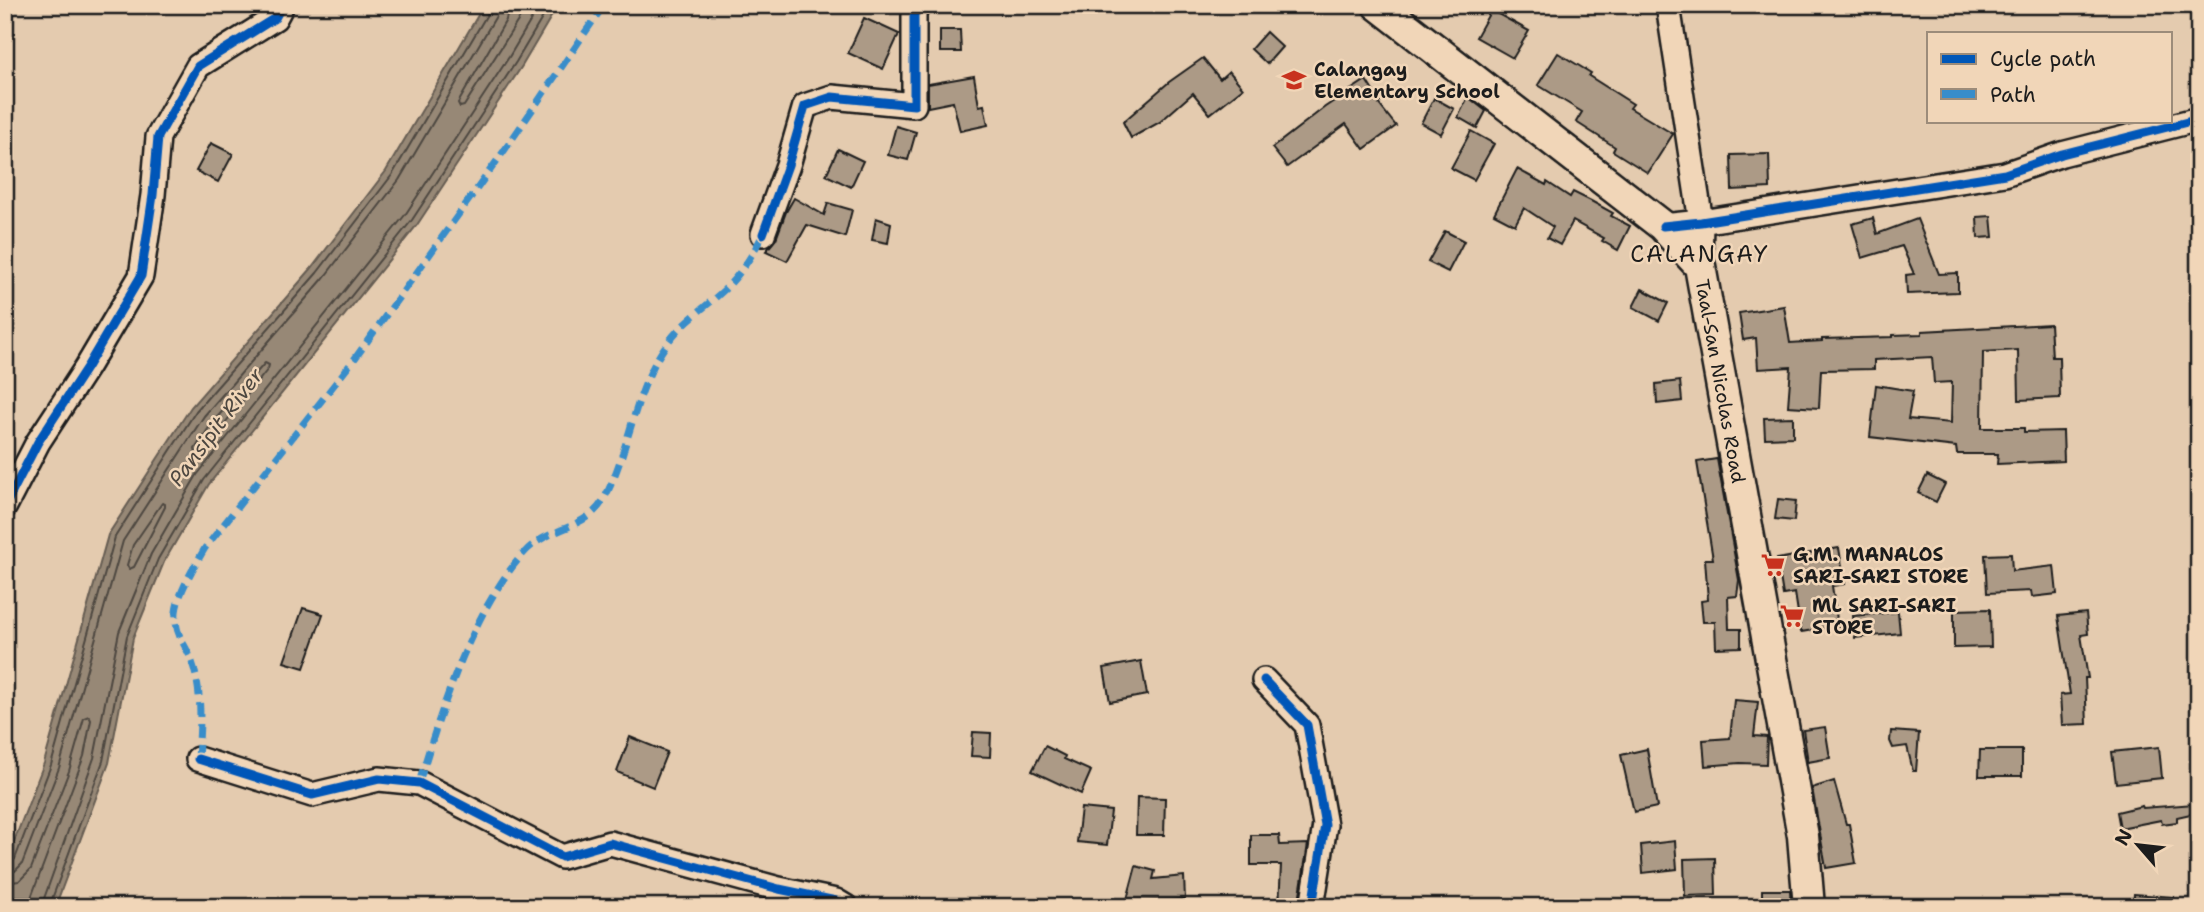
<svg xmlns="http://www.w3.org/2000/svg" width="2204" height="912" font-family="'Shantell Sans',sans-serif">
<style>
.water{fill:#978876;stroke:#665d52;stroke-width:2}
.lines{fill:none;stroke-linecap:round;stroke-linejoin:round}
.shore{stroke:#4d4740;stroke-width:2}
.building{fill:#ac9a86;stroke:#1c1c1c;stroke-width:2}
.minor-casing{stroke:#1c1c1c;stroke-width:28}
.major-casing{stroke:#1c1c1c;stroke-width:35}
.minor{stroke:#f1d6b8;stroke-width:23}
.major{stroke:#f1d6b8;stroke-width:30}
.quiet{stroke:#388dca;stroke-width:7;stroke-dasharray:14 7;stroke-linecap:butt}
.cycleway-casing{stroke:#f1d6b8;stroke-width:13}
.cycleway{stroke:#0057b8;stroke-width:9}
.labels{text-anchor:middle;stroke-width:5;stroke-linejoin:round;paint-order:stroke}
.poi-label{font-size:19px;font-weight:bold;fill:#1c1c1c;stroke:#f1d6b8;text-anchor:start}
.street-label{font-size:19px;fill:#1c1c1c;stroke:#f1d6b8}
.water-label{font-size:21px;font-style:italic;fill:#4d4740;stroke:#f1d6b8}
.quarter-label{font-size:23px;letter-spacing:2px;fill:#1c1c1c;stroke:#f1d6b8}
</style>
<rect width="100%" height="100%" fill="#e4cbaf"/>
<filter id="ink" filterUnits="userSpaceOnUse"><feTurbulence type="fractalNoise" baseFrequency=".0143" numOctaves="2"/><feDisplacementMap in="SourceGraphic" scale="14" xChannelSelector="R" yChannelSelector="G"/><feConvolveMatrix kernelMatrix="1 2 1 2 8 2 1 2 1" color-interpolation-filters="sRGB"/></filter>
<g filter="url(#ink)">
<path class="water" d="M484 5H558L522 66 417 225 209 484 164 562 133 638 109 763 55 907H5V865L44 763 108 535 191 407 311 269 386 171Z"/>
<g class="lines">
<g class="shore">
<path d="M509 5 506 20 458 103 460 107 464 106 528 5"/>
<path d="M265 363 269 365 268 369 201 453 196 454 195 449 212 423Z"/>
<path d="M162 503 165 504V507L134 567 129 569 127 565 133 545Z"/>
<path d="M5 864 11 863 15 859 51 765 115 537 196 411 317 273 392 175 489 11 490 5"/>
<path d="M5 873 15 871 22 864 59 768 123 541 204 416 323 279 399 180 496 16 499 5"/>
<path d="M5 883 19 881 31 869 69 771 84 718 89 716 91 720 84 756 32 895 30 907"/>
<path d="M41 907 94 758 119 632 151 554 197 475 405 215 509 57 540 5"/>
<path d="M49 907 103 761 127 636 158 559 204 480 412 220 516 62 550 5"/>
</g>
</g>
<g class="building">
<path d="M1491 10 1529 31 1513 58 1476 37Z"/>
<path d="M864 18 899 34 883 69 848 53Z"/>
<path d="M940 30H960L961 52H940Z"/>
<path d="M1266 32 1282 47 1267 64 1251 49Z"/>
<path d="M1558 53 1591 73 1589 76 1633 104 1630 108 1673 134 1648 173 1613 151 1615 147 1576 122 1582 112 1538 85Z"/>
<path d="M1203 58 1220 79 1229 71 1243 88 1210 114 1193 93 1160 122 1131 138 1123 122 1169 82Z"/>
<path d="M974 76 979 106 984 105 988 125 960 131 953 102 928 107V84Z"/>
<path d="M1366 80 1380 102 1378 103 1396 126 1364 149 1346 124 1287 167 1272 148 1325 107Z"/>
<path d="M1468 97 1486 111 1477 128 1458 117Z"/>
<path d="M1434 98 1454 109 1441 134 1421 123Z"/>
<path d="M896 126 916 132 908 160 888 155Z"/>
<path d="M1471 131 1494 144 1474 180 1451 168Z"/>
<path d="M211 143 233 154 218 182 196 171Z"/>
<path d="M838 149 863 161 851 187 826 175Z"/>
<path d="M1769 154 1770 188 1732 190 1731 155Z"/>
<path d="M1517 169 1546 185 1547 182 1570 197 1573 192 1591 201 1613 213 1611 216 1630 226 1618 250 1602 241 1604 238 1573 221 1560 245 1547 238 1553 227 1524 208 1515 225 1494 214Z"/>
<path d="M794 198 824 215 828 203 852 210 845 237 807 225 787 261 766 251 776 239 786 212Z"/>
<path d="M1991 216 1993 237 1978 238 1977 217Z"/>
<path d="M876 218 891 223 888 243 872 240Z"/>
<path d="M1873 218 1877 234 1917 219 1939 274 1958 273V292L1907 294 1906 275 1914 274 1902 246 1862 258 1852 224Z"/>
<path d="M1445 231 1464 241 1448 272 1428 262Z"/>
<path d="M1642 289 1668 303 1659 321 1633 307Z"/>
<path d="M1784 306 1790 343 1822 341V339L1893 337V335L1922 334V331L2050 324 2052 357H2059L2060 398 2019 400 2018 350 1983 352 1982 428H2024V432L2063 431 2064 461 1997 464 1998 454H1957L1956 447 1870 437 1876 385 1913 391 1908 419 1951 423 1952 382 1934 383 1932 357 1874 360V369L1821 370 1819 408 1788 406 1791 367 1758 369 1756 338 1743 340 1739 313Z"/>
<path d="M1680 381 1682 401 1657 404 1656 384Z"/>
<path d="M1793 417V437L1765 438 1764 418Z"/>
<path d="M1717 459 1739 580 1737 596 1728 597 1729 629H1741V647L1716 648 1715 622H1703L1701 601 1708 600 1705 559H1713L1697 462Z"/>
<path d="M1927 475 1945 484 1936 502 1918 493Z"/>
<path d="M1778 499 1796 501 1794 521 1775 519Z"/>
<path d="M1839 548 1845 584 1832 586 1838 626 1801 632 1795 593 1783 595 1777 559Z"/>
<path d="M2011 554 2012 571 2054 566 2057 594 2032 597 2031 591 1987 593 1985 555Z"/>
<path d="M303 608 323 614 304 668 284 662Z"/>
<path d="M1990 609 1991 647 1954 648V610Z"/>
<path d="M1898 612 1900 633 1855 638 1853 616Z"/>
<path d="M2086 613 2088 634 2081 635 2088 678H2085L2087 724 2062 725 2060 695 2070 694 2058 616Z"/>
<path d="M1141 661 1147 695 1110 702 1104 668Z"/>
<path d="M1734 700 1758 702 1754 736 1767 737 1766 764 1740 763 1705 766 1703 740 1730 738Z"/>
<path d="M1825 727 1830 758 1808 762 1803 730Z"/>
<path d="M1891 731 1919 733 1916 771H1913L1907 746 1893 748 1890 741Z"/>
<path d="M973 732 991 733 990 757 971 756Z"/>
<path d="M630 737 667 752 653 787 617 772Z"/>
<path d="M1045 746 1065 756 1064 759 1091 771 1081 794 1032 771Z"/>
<path d="M2159 747 2162 778 2116 783 2112 752Z"/>
<path d="M1647 749 1657 807 1634 812 1621 755Z"/>
<path d="M1980 750H2022V776H1979Z"/>
<path d="M1834 781 1846 824H1849L1856 863 1826 868 1812 788Z"/>
<path d="M1137 797 1165 798 1164 835H1136Z"/>
<path d="M2194 804 2195 813 2177 817V822L2162 824 2161 820 2120 828 2117 812 2142 806 2143 808Z"/>
<path d="M1081 808 1111 811 1107 845 1077 842Z"/>
<path d="M1251 835H1279L1280 845 1308 844 1298 907H1279L1281 865H1251Z"/>
<path d="M1675 841 1677 869 1643 873 1641 845Z"/>
<path d="M1715 858 1716 895 1685 896 1684 859Z"/>
<path d="M1136 866 1155 871 1153 879 1184 876 1185 899 1147 902V907H1125Z"/>
<path d="M1762 890H1790L1791 907H1762Z"/>
<path d="M2134 894 2173 897V907H2133Z"/>
</g>
<g class="lines">
<g class="minor-casing">
<g id="minor">
<path d="M1668 5 1701 222 1700 266"/>
<path d="M1663 226 1701 222 2005 174 2062 154 2199 119"/>
<path d="M763 234 788 165 805 106 832 97 914 105V15L917 5"/>
<path d="M5 506 38 442 87 367 141 276 153 195 158 137 198 66 275 18 282 5"/>
<path d="M1264 680 1307 725 1325 825 1312 907"/>
<path d="M198 759 312 795 379 779 419 783 562 857 610 843 779 889 836 901 846 907"/>
</g>
</g>
<g class="major-casing">
<g id="major">
<path id="s1" d="M1378 5 1663 226 1700 266 1803 836 1809 907"/>
</g>
</g>
<use href="#minor" class="minor"/>
<use href="#major" class="major"/>
<g class="quiet">
<path d="M198 759C200 726 203 694 192 662 186 643 174 636 176 612 178 593 195 565 205 548L356 357 504 151 604 5"/>
<path d="M419 783C441 710 473 609 524 553 546 527 589 530 605 497 631 447 634 387 669 341 684 321 706 307 724 290 741 274 753 254 763 234"/>
</g>
<g class="cycleway-casing">
<g id="cycleway">
<path d="M1663 226 1701 222 2005 174 2062 154 2199 119"/>
<path d="M763 234 788 165 805 106 832 97 914 105V15L917 5"/>
<path d="M5 506 38 442 87 367 141 276 153 195 158 137 198 66 275 18 282 5"/>
<path d="M1264 680 1307 725 1325 825 1312 907"/>
<path d="M198 759 312 795 379 779 419 783 562 857 610 843 779 889 836 901 846 907"/>
</g>
</g>
<use href="#cycleway" class="cycleway"/>
</g>
</g>
<defs>
<g id="school-bare" transform="scale(1.89)"><path d="M0-5L7-2L0 1L-7-2ZM-4 1L0 2.5L4 1V4Q0 6-4 4Z" fill="#c8321e" stroke="#f1d6b8" stroke-width="2.5" paint-order="stroke"/></g>
<g id="supermarket-bare" transform="scale(1.89)"><path d="M-6-5.5h2.5l.6 2H6L4.5 2H-2.5L-4.4-4H-6ZM-1.5 3.2a1.3 1.3 0 1 0 .1 0ZM3 3.2a1.3 1.3 0 1 0 .1 0Z" fill="#c8321e" stroke="#f1d6b8" stroke-width="2.5" paint-order="stroke"/></g>
</defs>
<g fill-rule="evenodd">
<use href="#school-bare" x="1294" y="80"/>
<use href="#supermarket-bare" x="1773" y="565"/>
<use href="#supermarket-bare" x="1792" y="616"/>
</g>
<g class="labels">
<g class="poi-label">
<text x="1314" y="76">Calangay<tspan x="1314" dy="22">Elementary School</tspan></text>
<text x="1793" y="561">G.M. MANALOS<tspan x="1793" dy="22">SARI-SARI STORE</tspan></text>
<text x="1812" y="612">ML SARI-SARI<tspan x="1812" dy="22">STORE</tspan></text>
</g>
<g class="street-label">
<text dy="7" stroke="none"><textPath href="#s1" startOffset="532">Taal-San Nicolas Road</textPath></text>
</g>
<g class="water-label">
<text transform="translate(216 427) rotate(-53)" y="7">Pansipit River</text>
</g>
<g class="quarter-label">
<text x="1700" y="262">CALANGAY</text>
</g>
</g>
<rect width="2204" height="912" fill="none" stroke="#f1d6b8" stroke-width="28"/>
<rect x="14" y="14" width="2176" height="884" fill="none" stroke="#1c1c1c" stroke-width="2.5" filter="url(#ink)"/>
<rect x="1927" y="32" width="245" height="91" fill="#f1d6b8" stroke="#9c8c7a" stroke-width="2"/>
<rect x="1941" y="54" width="35" height="10" fill="#0057b8" stroke="#9c8c7a" stroke-width="2"/>
<text x="1990" y="66" font-size="21" fill="#1c1c1c">Cycle path</text>
<rect x="1941" y="89" width="35" height="10" fill="#388dca" stroke="#9c8c7a" stroke-width="2"/>
<text x="1990" y="102" font-size="21" fill="#1c1c1c">Path</text>
<g transform="translate(2138 845) rotate(298)" stroke="#f1d6b8" stroke-width="5" paint-order="stroke">
<path d="M0-5L12 26L0 18L-12 26Z" fill="#1c1c1c"/>
<text y="-10" font-size="19" font-weight="bold" text-anchor="middle" fill="#1c1c1c">N</text>
</g>
</svg>
